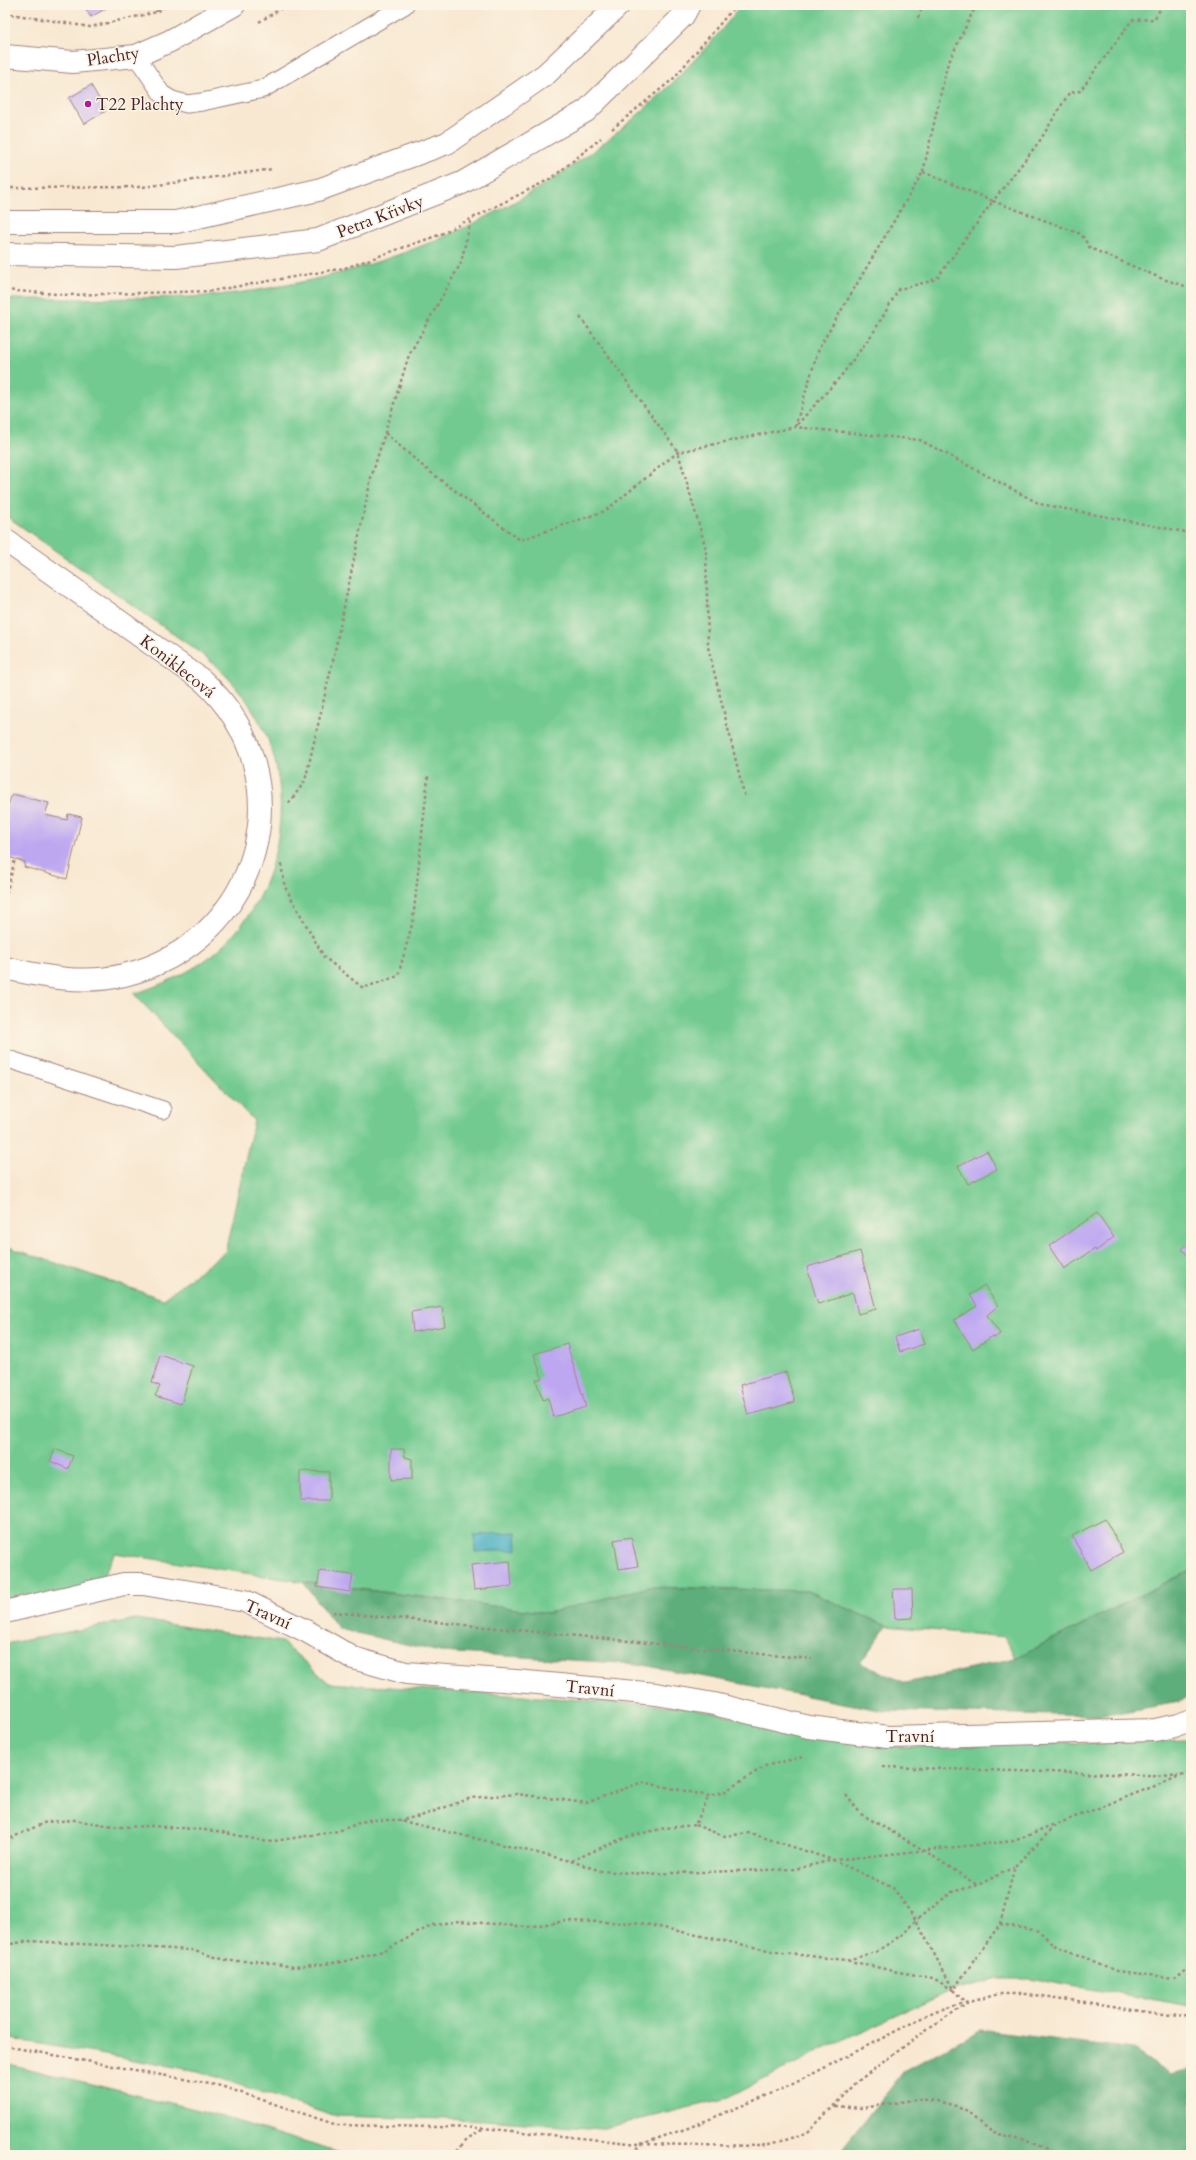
<svg xmlns="http://www.w3.org/2000/svg" width="1196" height="2160" font-family="Cardo,serif">
<style>
.green{fill:#72ca90;stroke:#5e745e}
.forest{fill:#5dae7a;stroke:#546652}
.water{fill:#44afc2;stroke:#476776}
.building{fill:#bda7f1}
.lines{fill:none;stroke-linecap:round;stroke-linejoin:round}
.service-casing{stroke:#a1847e;stroke-width:19}
.minor-casing{stroke:#a1847e;stroke-width:24}
.tertiary-casing{stroke:#a1847e;stroke-width:24}
.path{stroke:#a1847e;stroke-width:2.5;stroke-dasharray:3 3;stroke-linecap:butt}
.service{stroke:#fff;stroke-width:17}
.minor{stroke:#fff;stroke-width:22}
.tertiary{stroke:#fff;stroke-width:22}
.poi-dot{fill:#b5179e;stroke:#fcf5e5;stroke-width:1.5}
.labels{text-anchor:middle;stroke-width:3;stroke-linejoin:round;paint-order:stroke}
.street-label{font-size:17px;fill:#4a1f2b;stroke:#fcf5e5}
.poi-label{font-size:17px;fill:#4a1f2b;stroke:#fcf5e5;text-anchor:start}
</style>
<rect width="100%" height="100%" fill="#fcf5e5"/>
<filter id="ink" filterUnits="userSpaceOnUse"><feTurbulence type="fractalNoise" baseFrequency=".025" numOctaves="2"/><feDisplacementMap in="SourceGraphic" scale="8" xChannelSelector="R" yChannelSelector="G"/><feConvolveMatrix kernelMatrix="1 2 1 2 8 2 1 2 1" color-interpolation-filters="sRGB"/></filter>
<filter id="wash" filterUnits="userSpaceOnUse"><feTurbulence type="fractalNoise" baseFrequency=".012" numOctaves="4" result="noise"/><feDisplacementMap in="SourceGraphic" scale="16" xChannelSelector="R" yChannelSelector="G"/><feGaussianBlur stdDeviation="0.9" result="paint"/><feColorMatrix in="noise" values="0 0 0 0 0 0 0 0 0 0 0 0 0 0 0 0 0 1.4 0 .05"/><feComposite in="paint" operator="in"/></filter>
<g filter="url(#wash)">
<rect width="100%" height="100%" fill="#f8e8d1"/>
<g class="green">
<path d="M741 5H1191V1570L1015 1658 1005 1637 887 1626 808 1591 650 1587 548 1613 303 1582 115 1553 97 1588 5 1603V1246L163 1299 225 1252 254 1121 134 994C160 985 185 975 207 959 279 907 302 795 258 719 244 693 226 674 203 655L5 515V299C51 299 97 299 142 298 163 297 184 298 205 296 384 282 556 203 681 74 702 52 723 30 741 5Z"/>
<path d="M136 1619 282 1642 329 1683 688 1707 890 1747 1188 1740 1191 1738V2006L1030 1979H998L953 1990 823 2049 728 2098 600 2129 486 2120 333 2116 198 2071 5 2038V1644Z"/>
<path d="M5 2063 210 2113 346 2155H5Z"/>
</g>
<g class="forest">
<path d="M1191 1570V1695L1179 1702 1100 1716 885 1711 637 1664 440 1652 339 1629 303 1582 548 1613 650 1587 808 1591 887 1626 860 1663 906 1683 1015 1658Z"/>
<path d="M979 2030 1133 2049 1171 2074 1191 2069V2155H838L904 2071Z"/>
</g>
<path class="water" d="M516 1532 517 1550 475 1552 474 1535Z"/>
<g id="blocks">
<g class="building">
<path d="M80 5H111L91 17 85 7Z"/>
<path d="M91 85 106 111 84 124 69 98Z"/>
<path d="M12 794 49 803 45 815 67 820 68 814 82 817 67 879 24 867 25 862 5 856V805L8 806Z"/>
<path d="M987 1151 997 1169 968 1184 958 1166Z"/>
<path d="M1097 1213 1114 1237 1096 1251 1095 1249 1064 1269 1049 1246Z"/>
<path d="M1191 1241V1259L1182 1249Z"/>
<path d="M860 1251 876 1309 858 1314 853 1293 818 1304 807 1267Z"/>
<path d="M984 1285 998 1306 987 1315 1000 1334 994 1338 993 1336 973 1349 954 1320 977 1306 970 1295Z"/>
<path d="M442 1307 445 1326 413 1332 411 1312Z"/>
<path d="M919 1329 924 1344 900 1352 895 1337Z"/>
<path d="M567 1344 586 1407 553 1417 548 1398 543 1400 536 1380 542 1378 534 1354Z"/>
<path d="M160 1355 193 1366 181 1404 155 1396 160 1386 152 1383Z"/>
<path d="M786 1372 795 1402 748 1415 740 1385Z"/>
<path d="M55 1449 73 1456 68 1469 50 1461Z"/>
<path d="M391 1449H404L405 1457 412 1459V1479L391 1480Z"/>
<path d="M300 1471 329 1472V1501H300Z"/>
<path d="M1105 1519 1123 1552 1091 1570 1072 1536Z"/>
<path d="M631 1537 638 1566 619 1569 614 1540Z"/>
<path d="M510 1561 512 1586 474 1590 471 1565Z"/>
<path d="M320 1571 353 1575 350 1592 317 1587Z"/>
<path d="M893 1589H912L913 1618 895 1619Z"/>
</g>
</g>
</g>
<g filter="url(#ink)">
<use href="#blocks" fill-opacity="0" stroke="#a1847e" stroke-width="1"/>
<g class="lines">
<g class="service-casing">
<g id="service">
<path d="M136 56 162 94 172 100 187 104 202 102 263 89 405 5"/>
<path d="M5 1058 163 1110"/>
</g>
</g>
<g class="minor-casing">
<g id="minor">
<path d="M5 56 73 62 136 56 170 41 234 5"/>
<path d="M5 540 202 680C307 776 262 942 124 975 84 985 45 977 5 968"/>
<path d="M5 1612 124 1584H143L245 1601 308 1632 353 1658 406 1673 516 1681 656 1694 714 1704 809 1727 888 1737 1155 1730 1179 1725 1191 1720"/>
</g>
</g>
<g class="tertiary-casing">
<g id="tertiary">
<path d="M5 222H176L318 190 447 143 546 74 619 5"/>
<path d="M5 254 176 257 318 240 462 183 586 111 683 16 689 5"/>
</g>
</g>
<g class="path">
<path d="M153 5 157 12"/>
<path d="M1163 5 1154 19 1132 20 1080 91 1069 93 1039 142 993 201 1081 234 1090 248 1163 279 1191 288"/>
<path d="M5 13 90 27 157 12 168 5"/>
<path d="M918 18 923 5"/>
<path d="M259 22 287 5"/>
<path d="M612 129 673 79 736 5"/>
<path d="M923 172 993 201 938 277 931 281 899 289 873 333 841 376 795 427 819 348Z"/>
<path d="M923 172 947 66 976 5"/>
<path d="M5 188 143 187 273 169"/>
<path d="M5 290 68 295 211 291 345 268 439 235 552 178 601 138"/>
<path d="M580 317 678 452 706 549 708 647 745 798"/>
<path d="M385 433 425 468 520 540 605 511 678 452 795 427 920 440 1040 504 1191 533"/>
<path d="M289 803 305 781 333 660 371 478 409 355 461 263 471 218"/>
<path d="M281 864 285 887 324 957 363 988 398 976 413 921 428 776"/>
<path d="M5 899 15 859"/>
<path d="M5 911V913"/>
<path d="M333 1612 812 1659"/>
<path d="M883 1767 1178 1776"/>
<path d="M846 1795 861 1814 925 1851 977 1885"/>
<path d="M402 1821 571 1861 626 1837 665 1828 695 1825 709 1796"/>
<path d="M695 1825 724 1836 750 1833 833 1860 893 1888 916 1920 953 1989"/>
<path d="M5 1841 46 1822 74 1820 119 1827 154 1826 217 1831 268 1842 338 1831 367 1820H400L421 1816 471 1798 517 1794 586 1803 642 1782 709 1796 724 1792 765 1766 803 1757"/>
<path d="M571 1861 601 1871 644 1874 795 1869 833 1860 1014 1841 1055 1825"/>
<path d="M1000 1924 1039 1931 1054 1945 1117 1971 1175 1978 1191 1964"/>
<path d="M5 1945 28 1941 191 1950 229 1961H256L294 1967 342 1962 386 1950 432 1925 460 1921 527 1927 566 1921 640 1923 782 1953 846 1960 893 1971 933 1978 953 1990"/>
<path d="M847 1960 876 1952 903 1934 916 1920 952 1892 978 1885 1014 1867"/>
<path d="M5 2046 221 2086 337 2125 483 2128 639 2144 761 2146 789 2139 807 2133 858 2081 930 2027 967 2004 953 1990 1000 1924 1015 1866 1057 1824 1191 1772"/>
<path d="M835 2106 863 2108 919 2099 937 2101 956 2106 967 2112 992 2133 1022 2139 1062 2155"/>
<path d="M641 2144 688 2128 787 2087 935 2011 999 1994H1027L1191 2017"/>
<path d="M453 2155 467 2139 483 2129"/>
<path d="M636 2155 639 2144"/>
</g>
<use href="#service" class="service"/>
<use href="#minor" class="minor"/>
<use href="#tertiary" class="tertiary"/>
</g>
</g>
<circle class="poi-dot" cx="88" cy="104" r="4"/>
<g class="labels">
<g class="street-label">
<text transform="translate(113 56) rotate(-9)" y="6">Plachty</text>
<text transform="translate(380 216) rotate(-21)" y="6">Petra Křivky</text>
<text transform="translate(178 666) rotate(38)" y="6">Koniklecová</text>
<text transform="translate(268 1614) rotate(24)" y="6">Travní</text>
<text transform="translate(590 1688) rotate(6)" y="6">Travní</text>
<text x="910" y="1742">Travní</text>
</g>
<g class="poi-label">
<text x="96" y="110">T22 Plachty</text>
</g>
</g>
<rect width="1196" height="2160" fill="none" stroke="#fcf5e5" stroke-width="20"/>
</svg>
